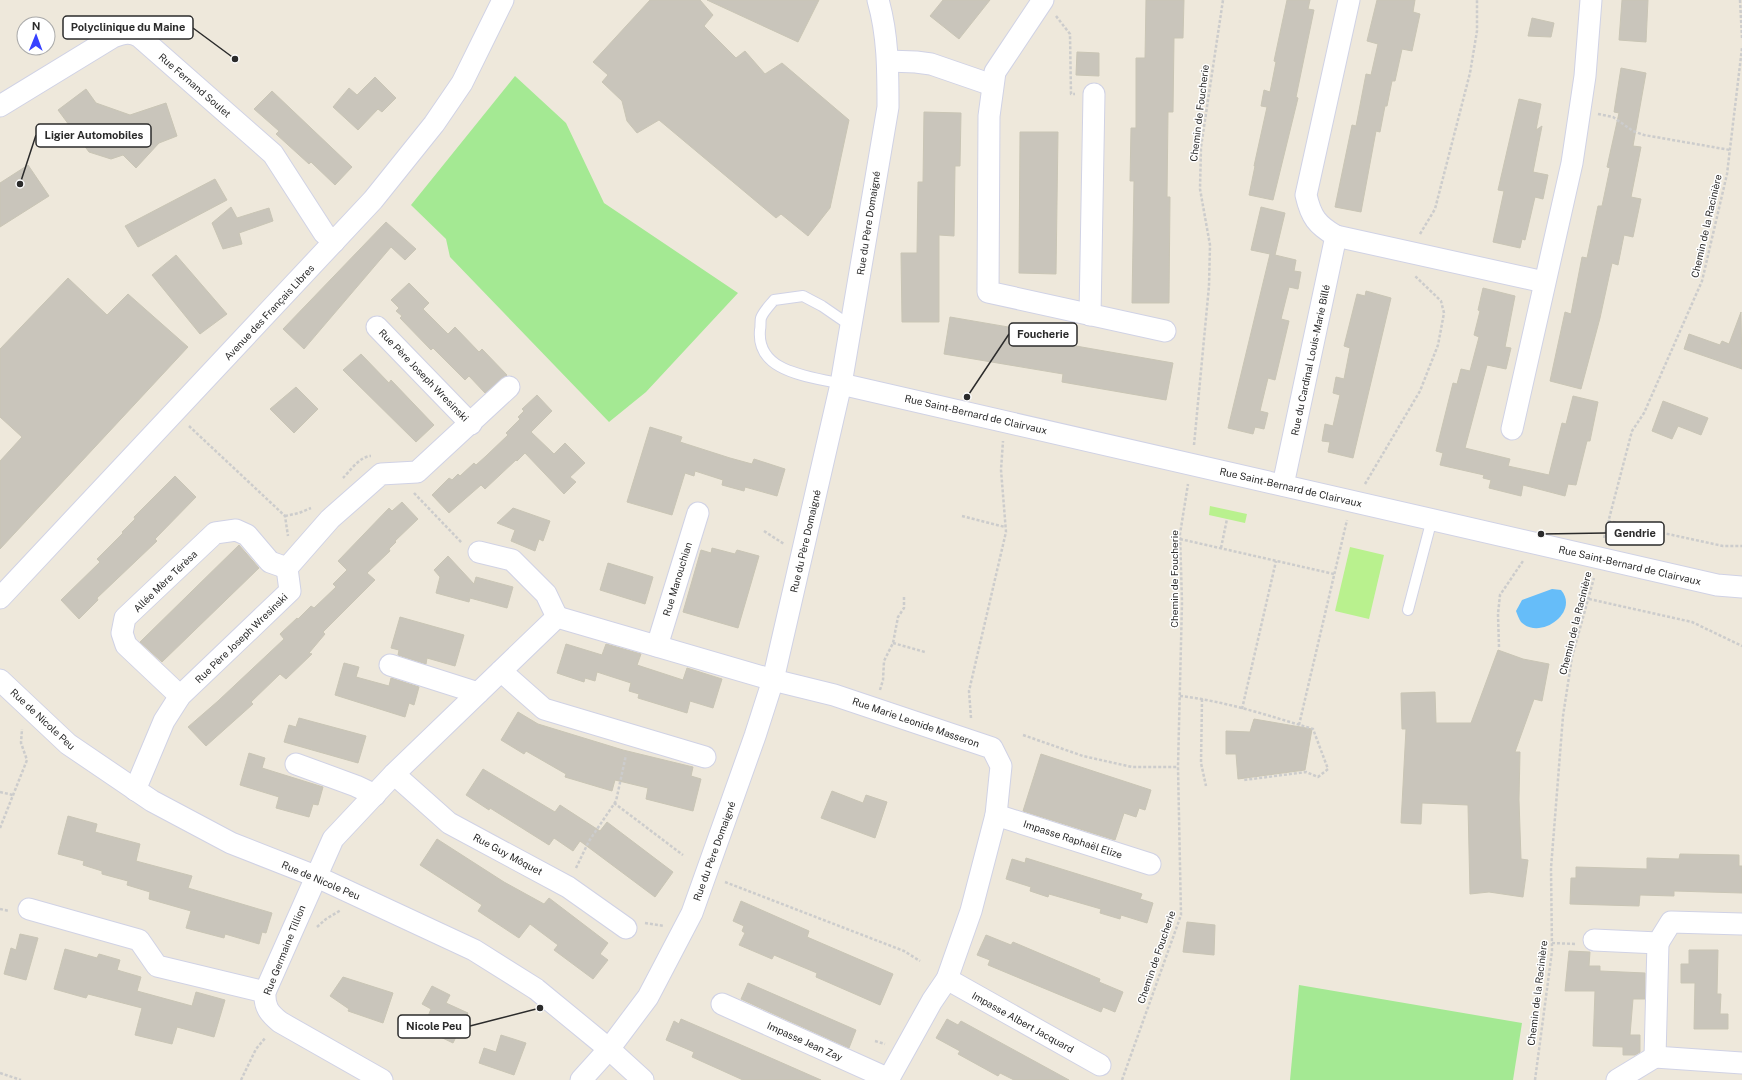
<svg xmlns="http://www.w3.org/2000/svg" width="1742" height="1080" font-family="'Public Sans',sans-serif">
<style>
.green{fill:#a4e993}
.pitch{fill:#b9f18e}
.water{fill:#66bdf9}
.building{fill:#c9c5bb;stroke:#c9c5b5}
.lines{fill:none;stroke-linecap:round;stroke-linejoin:round}
.lane-casing{stroke:#d0d2e5;stroke-width:12}
.street-casing{stroke:#d0d2e5;stroke-width:23}
.path{stroke:#ccc;stroke-width:2.5;stroke-dasharray:3 2;stroke-linecap:butt}
.lane{stroke:#fff;stroke-width:10}
.street{stroke:#fff;stroke-width:21}
.labels{text-anchor:middle;stroke-width:3;stroke-linejoin:round;paint-order:stroke}
.street-label{font-size:10px;fill:#2b2b2b;stroke:#fff}
.leader{fill:none;stroke:#2b2b2b;stroke-width:1.5}
.callout-dot{fill:#2b2b2b;stroke:#fff;stroke-width:1.5}
.callout{fill:#fff;stroke:#2b2b2b;stroke-width:1.5}
.callout-label{font-size:11px;text-anchor:middle;font-weight:bold;fill:#2b2b2b}
</style>
<rect width="100%" height="100%" fill="#eee8db"/>
<g class="green">
<path d="M515 76 566 123 604 203 738 293 646 392 609 422 450 257 446 239 411 205Z"/>
<path d="M1299 985 1522 1023 1513 1080H1290Z"/>
</g>
<g class="pitch">
<path d="M1210 506 1247 514 1245 523 1209 515Z"/>
<path d="M1350 547 1384 555 1369 619 1335 611Z"/>
</g>
<path class="water" d="M1552 589 1561 590C1580 612 1540 641 1521 622 1519 619 1517 614 1516 611L1522 600Z"/>
<g class="building">
<path d="M650 0H700L713 15 704 26 736 58 745 51 765 74 782 63 849 120 830 208 808 236 781 214 776 218 659 120 637 133 627 121 622 101 602 82 608 75 593 62Z"/>
<path d="M707 0H819L798 42Z"/>
<path d="M943 0H990L959 39 930 16Z"/>
<path d="M1146 0H1184L1183 38H1174L1173 112H1168L1167 197H1170L1169 303H1132L1134 181H1130L1131 128H1136V58H1145Z"/>
<path d="M1287 0H1310L1308 9 1314 10 1296 97 1298 98 1273 200 1249 195 1255 166H1254L1267 107 1261 106 1264 90 1270 92 1276 62 1274 61Z"/>
<path d="M1377 0H1415L1413 12 1420 14 1412 51 1402 49 1395 81H1392L1387 106H1385L1380 132 1376 131 1361 212 1335 207 1352 125 1356 126 1366 74 1371 75 1378 44 1367 41Z"/>
<path d="M1622 0H1648L1646 42 1619 40Z"/>
<path d="M1532 18 1554 23 1551 37 1528 36Z"/>
<path d="M1077 52 1099 53V76L1076 75Z"/>
<path d="M1621 68 1646 73 1633 146 1641 147 1631 197 1641 199 1633 237 1624 235 1618 265 1612 263 1600 318 1581 389 1550 381 1565 312 1571 314 1582 257 1587 258 1598 206H1602L1610 168 1607 167 1619 113 1614 112Z"/>
<path d="M375 77 396 98 382 112 378 109 358 130 333 107 349 88 357 95Z"/>
<path d="M86 89 96 103 130 115 166 103 177 136 159 143 136 168 123 155 111 159 89 152 58 110Z"/>
<path d="M272 91 352 167 335 185 311 162 309 164 276 134 279 131 254 109Z"/>
<path d="M1519 99 1541 104 1536 130 1542 126 1533 172 1548 175 1543 199 1535 197 1525 240 1522 239 1520 248 1493 242 1504 191 1498 190Z"/>
<path d="M924 112 961 113 960 166H955L954 236 939 235V322H902L901 253H917L918 182H923Z"/>
<path d="M1020 132H1058L1056 274 1019 273Z"/>
<path d="M28 165 49 196 0 227V183Z"/>
<path d="M215 179 227 200 138 247 125 226Z"/>
<path d="M231 207 237 218 269 208 273 221 239 233 242 244 223 249 212 223Z"/>
<path d="M1261 207 1285 213 1275 255 1296 260 1294 271 1301 272 1298 289 1289 287 1281 319 1289 321 1275 380 1268 378 1260 411 1268 413 1264 429 1255 427 1253 434 1228 428 1270 254 1251 250Z"/>
<path d="M386 222 416 249 405 260 391 247 304 349 283 329Z"/>
<path d="M176 255 227 314 200 334 152 275Z"/>
<path d="M68 278 107 315 128 294 188 347 0 549V461L22 437 0 417V349Z"/>
<path d="M409 283 429 303 423 309 448 334 455 327 479 352 482 349 507 375 485 393 469 376 465 380 433 348 431 350 400 318 402 316 396 311 399 308 391 300Z"/>
<path d="M1483 288 1515 296 1505 347 1511 348 1506 369 1487 365 1465 448 1510 459 1508 466 1549 475 1562 423 1566 424 1573 396 1598 402 1590 441H1587L1576 485 1568 484 1565 496 1523 485 1521 496 1489 488 1491 480 1483 478 1484 475 1440 465 1443 453 1436 451 1453 383 1457 384 1461 369 1470 371 1479 337 1474 335 1480 311 1478 310Z"/>
<path d="M1366 291 1391 298 1353 458 1328 452 1330 442 1322 441 1325 424 1333 426 1340 395 1333 393 1336 377 1344 379 1350 348 1344 346 1357 294 1365 296Z"/>
<path d="M1741 312 1742 369 1684 349 1689 334 1720 345 1722 341 1729 344Z"/>
<path d="M950 317 1055 335 1053 342 1173 363 1166 400 1062 382 1063 374 944 354Z"/>
<path d="M361 354 389 383 391 380 434 425 416 442 343 370Z"/>
<path d="M296 387 318 409 294 433 270 409Z"/>
<path d="M537 395 552 411 531 432 554 454 565 443 585 463 570 477 576 482 564 494 525 453 517 461 516 460 485 489 481 485 449 513 432 495 449 478 452 480 458 474 460 476 474 463 476 465 486 456 508 435 506 433 520 419 518 417 524 411 522 409Z"/>
<path d="M1663 401 1708 418 1701 435 1678 426 1672 439 1652 431Z"/>
<path d="M650 427 682 437 680 442 730 458 752 464 754 459 785 469 777 496 745 487 744 491 722 485 723 480 695 471 694 476 685 473 672 515 627 502Z"/>
<path d="M175 476 196 497 155 539 157 541 97 598 98 600 79 619 61 600 100 562 97 559 123 533 122 532 135 519 134 517Z"/>
<path d="M402 502 418 519 395 541 396 542 389 549 390 551 367 573 375 580 323 632 325 634 309 653 312 654 286 679 280 674 251 702 253 704 206 746 188 727 218 701 284 639 280 634 297 618 298 619 311 606 314 608 336 587 333 584 347 570 338 561 389 508 392 511Z"/>
<path d="M513 508 550 521 543 541 539 539 535 551 511 541 515 530 497 523Z"/>
<path d="M239 545 259 568 162 662 140 642Z"/>
<path d="M712 548 735 554 737 550 759 556 738 628 683 612 701 550 711 553Z"/>
<path d="M448 556 474 584 476 577 513 587 507 608 470 598 469 602 436 593 440 577 434 570Z"/>
<path d="M608 563 653 577 645 604 600 590Z"/>
<path d="M400 617 464 635 455 666 427 658 426 664 398 655 399 650 391 648Z"/>
<path d="M566 644 602 655 606 644 641 654 637 665 683 680 687 668 722 679 713 708 690 701 687 713 638 698 639 694 629 691 631 683 597 672 595 681 585 678 584 682 557 673Z"/>
<path d="M1498 650 1523 659 1549 664 1542 701 1534 699 1515 752H1520L1519 800 1521 859 1528 860 1523 897 1489 892 1470 894 1468 805 1422 803 1421 824 1401 823 1406 729H1402L1401 693 1435 692 1436 723H1471Z"/>
<path d="M344 663 359 667 356 677 389 686 391 678 419 687 414 705 409 703 405 717 335 695Z"/>
<path d="M518 712 538 724 623 750 693 767 691 776 701 779 693 811 646 799 648 788 615 780 612 791 565 777 566 774 526 751 524 754 501 740Z"/>
<path d="M299 718 366 736 358 763 284 742 289 725 296 727Z"/>
<path d="M1254 719 1312 729 1305 770 1238 779 1236 754H1226V731L1250 732Z"/>
<path d="M249 753 265 758 262 768 323 787 318 805 313 804 309 817 276 808 279 797 240 785Z"/>
<path d="M1041 754 1151 790 1145 810 1139 808 1136 817 1124 813 1115 840 1023 811Z"/>
<path d="M483 769 555 812 560 805 600 831 607 822 673 872 655 897 580 841 573 851 554 838 549 845 490 808 489 810 466 795Z"/>
<path d="M832 791 863 803 866 795 887 802 875 838 821 818Z"/>
<path d="M68 816 97 824 95 832 140 844 136 861 192 876 188 888 272 913 266 933 262 932 259 944 225 934 224 938 186 928 191 911 149 899 150 892 127 885 128 881 102 874V871L83 865 84 861 58 854Z"/>
<path d="M437 839 504 882 544 904 549 898 608 943 600 954 608 960 593 979 554 950 558 945 530 924 519 938 478 911 482 905 420 865Z"/>
<path d="M1680 854 1739 855V866H1742V893L1674 891V896L1640 895 1639 906 1570 904 1571 878H1576V867L1647 869V858L1679 859Z"/>
<path d="M1026 858 1142 894 1140 899 1153 903 1147 923 1121 915 1120 919 1100 913 1101 909 1049 894 1048 897 1030 891 1031 887 1006 879 1012 859 1025 863Z"/>
<path d="M741 901 809 931 807 937 893 974 880 1005 816 977 817 973 774 955 772 959 739 945 745 933 742 931 744 926 733 921Z"/>
<path d="M1187 922 1215 925 1214 955 1183 952Z"/>
<path d="M20 934 38 938 26 980 4 974 11 948 16 950Z"/>
<path d="M986 935 1011 945 1013 942 1100 979 1099 982 1123 992 1115 1012 1103 1007 1101 1012 988 965 990 960 977 955Z"/>
<path d="M65 949 97 958 99 954 120 960 117 970 141 977 137 991 192 1006 196 992 225 1000 214 1037 177 1027 172 1044 135 1035 142 1008 88 994 86 998 54 989Z"/>
<path d="M1689 950H1718L1717 994H1721L1720 1014H1728V1029H1694L1695 983H1681V964H1689Z"/>
<path d="M1569 951 1590 952 1589 966H1600V971L1645 973V999H1633L1630 1035H1640V1052L1635 1055H1623V1047L1593 1046 1595 991H1565Z"/>
<path d="M343 977 393 993 383 1023 348 1011 349 1009 330 996Z"/>
<path d="M748 983 856 1030 849 1048 741 999Z"/>
<path d="M432 986 450 995 446 1003 468 1013 453 1043 430 1032 435 1023 427 1019 431 1009 422 1004Z"/>
<path d="M681 1019 739 1044 821 1080H743L692 1057 694 1052 666 1040 674 1021 679 1024Z"/>
<path d="M947 1019 958 1025 961 1021 1069 1080H1014L1000 1073 998 1076 958 1054 960 1051 936 1038Z"/>
<path d="M501 1035 526 1043 514 1075 479 1063 484 1048 496 1052Z"/>
</g>
<g class="lines">
<g class="lane-casing">
<g id="lane">
<path d="M841 384C810 376 756 373 760 330 761 326 760 321 761 318 763 312 770 305 774 300L803 296 822 306 851 326"/>
<path d="M1408 610 1432 519"/>
</g>
</g>
<g class="street-casing">
<g id="street">
<path d="M1043 0 995 72 989 116 988 292 1165 331"/>
<path d="M888 61 916 62 931 64 992 85"/>
<path d="M0 106 113 37C124 33 130 31 140 37L273 154 324 233 334 242"/>
<path d="M1336 236 1544 282"/>
<path d="M1090 315 1094 94"/>
<path d="M377 327 471 424"/>
<path d="M841 384 1717 585 1742 587"/>
<path d="M1512 429 1572 163 1585 76 1591 0"/>
<path d="M1283 485 1336 236C1317 225 1311 217 1306 195L1349 0"/>
<path d="M479 552 512 560 546 594 557 617"/>
<path d="M0 598 373 200 434 124 462 83 503 0"/>
<path d="M657 646 698 513"/>
<path d="M390 665 478 693"/>
<path d="M501 671 544 709 705 757"/>
<path d="M0 680 68 744 152 801 231 843 315 876 474 950 536 989 609 1049 643 1080"/>
<path d="M180 696 126 645 122 633 125 618 215 533 236 530 247 535 270 562 287 568"/>
<path d="M296 764 356 786 375 795"/>
<path d="M394 774 449 823 568 887 626 928"/>
<path d="M135 790 164 721 180 696 290 591 287 568 330 519 381 474 417 472 509 387"/>
<path d="M996 815 1150 864"/>
<path d="M29 909 139 940 157 966 265 992"/>
<path d="M1594 940 1658 943 1671 922 1742 924"/>
<path d="M1658 943 1655 1057 1742 1063"/>
<path d="M947 979 1100 1065"/>
<path d="M722 1004 889 1079"/>
<path d="M382 1080 280 1022C269 1013 264 1007 265 992L333 839 394 774 557 617 773 680 834 695 992 748 1001 766 996 815 971 911 947 979 932 1001 888 1080"/>
<path d="M581 1080 609 1049 648 997 692 913 755 736 773 680 841 384 888 107C888 70 888 35 878 0"/>
<path d="M1617 1080 1655 1057"/>
</g>
</g>
<g class="path">
<path d="M1740 0 1742 38"/>
<path d="M1056 16 1070 34 1071 94H1075"/>
<path d="M1598 114 1613 117 1633 131 1644 135 1730 150"/>
<path d="M1420 234 1435 209 1470 73 1477 31V0"/>
<path d="M189 426 285 516 288 536"/>
<path d="M1194 445 1209 286 1210 245 1200 189 1201 147 1223 0"/>
<path d="M343 478C350 471 360 456 371 456"/>
<path d="M1365 484 1420 391 1438 345 1444 313 1441 301 1414 275"/>
<path d="M414 493 462 543"/>
<path d="M285 516 299 513 311 508"/>
<path d="M962 516 1005 527"/>
<path d="M1608 521 1723 546H1742"/>
<path d="M764 531 784 544"/>
<path d="M1604 538 1632 431 1644 413 1702 281 1727 174 1742 48"/>
<path d="M1180 539 1334 574"/>
<path d="M1221 548 1227 519"/>
<path d="M1589 599 1692 622 1742 646"/>
<path d="M893 643 925 652"/>
<path d="M1499 647 1498 614 1500 595 1523 561"/>
<path d="M880 690 883 680 884 661 893 643 898 617 904 608V595"/>
<path d="M1180 696C1225 701 1270 716 1313 729L1328 769 1318 777 1306 772 1244 780"/>
<path d="M1202 699 1201 763 1206 786"/>
<path d="M1242 709 1276 561"/>
<path d="M971 718 969 691 1006 532 1001 470 1003 441"/>
<path d="M1299 725 1347 520"/>
<path d="M1023 735 1083 756 1132 767H1178"/>
<path d="M0 792 13 795"/>
<path d="M614 803 683 855"/>
<path d="M0 828 27 760 21 743 22 729"/>
<path d="M576 868 589 841 616 801 626 755"/>
<path d="M725 882 904 951 920 961"/>
<path d="M0 909 9 911"/>
<path d="M645 923 664 926"/>
<path d="M317 927 326 919 341 910"/>
<path d="M1552 943 1576 944"/>
<path d="M875 1041 885 1044"/>
<path d="M0 1073 21 1080"/>
<path d="M241 1080 256 1049 266 1037"/>
<path d="M1122 1080 1181 915 1178 767 1182 602 1180 534 1188 484"/>
<path d="M1535 1080 1552 951 1551 868 1563 716 1572 657 1594 578"/>
</g>
<use href="#lane" class="lane"/>
<use href="#street" class="street"/>
</g>
<g class="labels">
<g class="street-label">
<text transform="translate(195 85) rotate(41)" y="4">Rue Fernand Soulet</text>
<text transform="translate(1199 113) rotate(-83)" y="4">Chemin de Foucherie</text>
<text transform="translate(868 223) rotate(-81)" y="4">Rue du Père Domaigné</text>
<text transform="translate(1706 226) rotate(-77)" y="4">Chemin de la Racinière</text>
<text transform="translate(269 312) rotate(-47)" y="4">Avenue des Français Libres</text>
<text transform="translate(1310 360) rotate(-78)" y="4">Rue du Cardinal Louis-Marie Billé</text>
<text transform="translate(424 375) rotate(46)" y="4">Rue Père Joseph Wresinski</text>
<text transform="translate(976 414) rotate(13)" y="4">Rue Saint-Bernard de Clairvaux</text>
<text transform="translate(1291 487) rotate(13)" y="4">Rue Saint-Bernard de Clairvaux</text>
<text transform="translate(805 541) rotate(-77)" y="4">Rue du Père Domaigné</text>
<text transform="translate(1630 565) rotate(13)" y="4">Rue Saint-Bernard de Clairvaux</text>
<text transform="translate(677 579) rotate(-73)" y="4">Rue Manouchian</text>
<text transform="translate(1174 579) rotate(-90)" y="4">Chemin de Foucherie</text>
<text transform="translate(165 581) rotate(-44)" y="4">Allée Mère Térèsa</text>
<text transform="translate(1575 623) rotate(-76)" y="4">Chemin de la Racinière</text>
<text transform="translate(241 638) rotate(-44)" y="4">Rue Père Joseph Wresinski</text>
<text transform="translate(43 719) rotate(43)" y="4">Rue de Nicole Peu</text>
<text transform="translate(916 722) rotate(19)" y="4">Rue Marie Leonide Masseron</text>
<text transform="translate(1073 839) rotate(18)" y="4">Impasse Raphaël Elize</text>
<text transform="translate(714 851) rotate(-70)" y="4">Rue du Père Domaigné</text>
<text transform="translate(508 854) rotate(28)" y="4">Rue Guy Môquet</text>
<text transform="translate(321 880) rotate(23)" y="4">Rue de Nicole Peu</text>
<text transform="translate(284 950) rotate(-68)" y="4">Rue Germaine Tillion</text>
<text transform="translate(1156 957) rotate(-71)" y="4">Chemin de Foucherie</text>
<text transform="translate(1537 993) rotate(-83)" y="4">Chemin de la Racinière</text>
<text transform="translate(1023 1022) rotate(29)" y="4">Impasse Albert Jacquard</text>
<text transform="translate(805 1041) rotate(24)" y="4">Impasse Jean Zay</text>
</g>
</g>
<path class="leader" d="M235 59L193 28M20 184L36 135M967 397L1009 334M1541 534L1606 533M540 1008L470 1026"/>
<g class="callout-dot">
<circle cx="235" cy="59" r="4"/>
<circle cx="20" cy="184" r="4"/>
<circle cx="967" cy="397" r="4"/>
<circle cx="1541" cy="534" r="4"/>
<circle cx="540" cy="1008" r="4"/>
</g>
<g class="callout">
<rect x="63" y="16" width="130" height="23" rx="4"/>
<rect x="36" y="124" width="115" height="23" rx="4"/>
<rect x="1009" y="323" width="68" height="23" rx="4"/>
<rect x="1606" y="522" width="58" height="23" rx="4"/>
<rect x="398" y="1015" width="72" height="23" rx="4"/>
</g>
<g class="callout-label">
<text x="128" y="31">Polyclinique du Maine</text>
<text x="94" y="139">Ligier Automobiles</text>
<text x="1043" y="338">Foucherie</text>
<text x="1635" y="537">Gendrie</text>
<text x="434" y="1030">Nicole Peu</text>
</g>
<g transform="translate(36 36) rotate(1)"><circle r="19" fill="#ffffff" stroke="#aaaaaa"/>
<path d="M0-3L7 15L0 10L-7 15Z" fill="#3741ff"/>
<text y="-6" font-size="11" font-weight="bold" text-anchor="middle" fill="#2b2b2b">N</text>
</g>
</svg>
